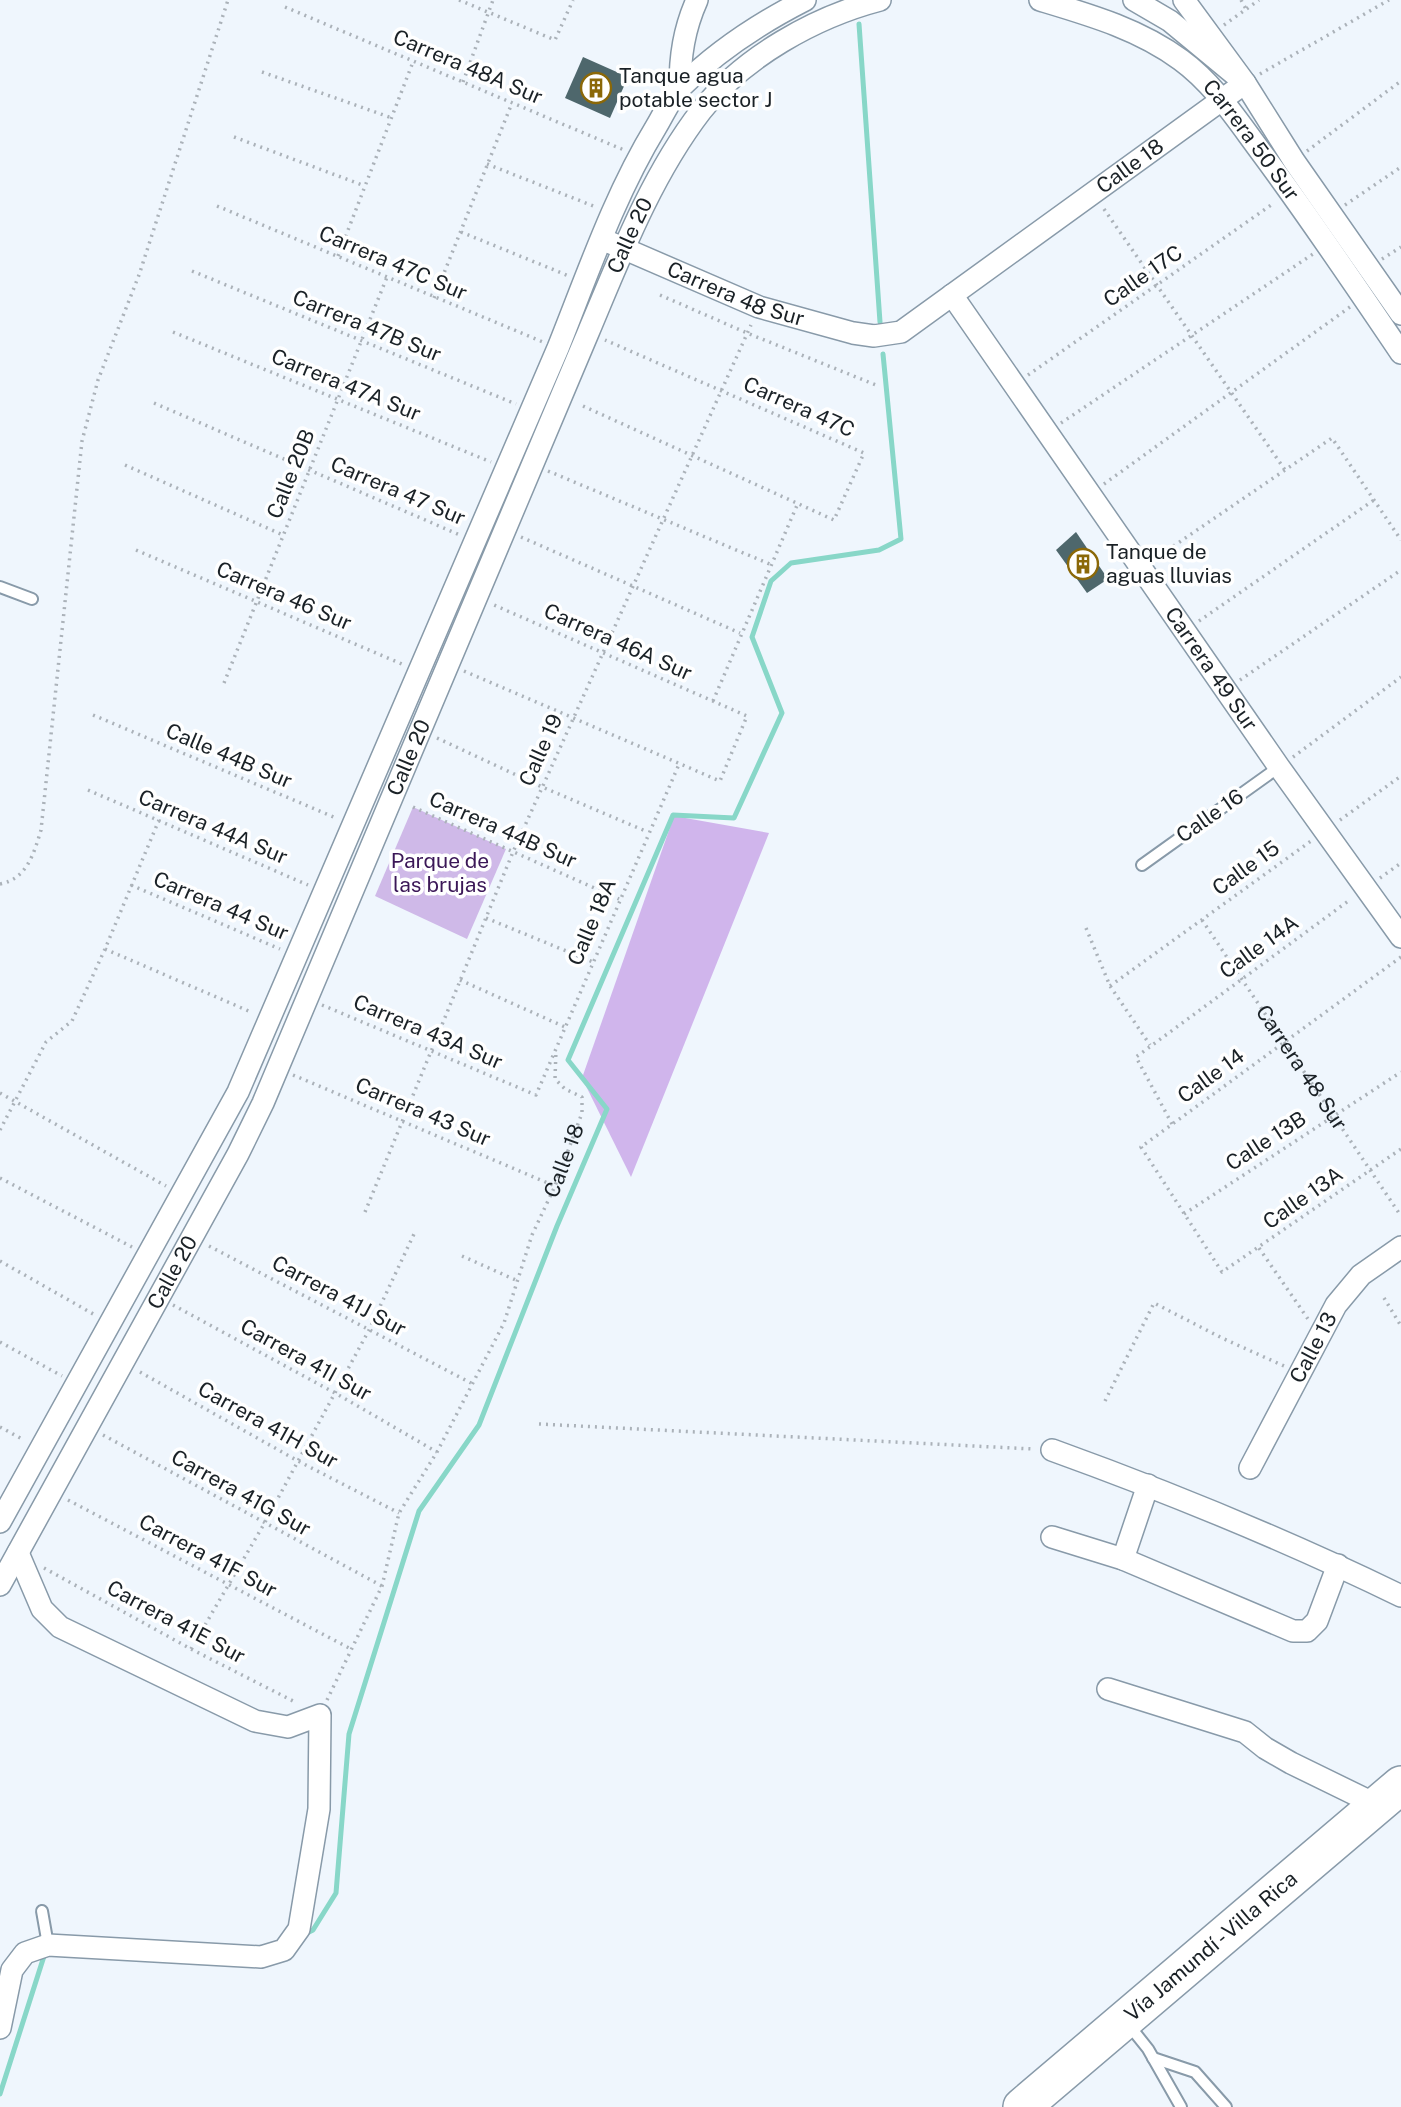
<svg xmlns="http://www.w3.org/2000/svg" width="1401" height="2107" font-family="'Public Sans',sans-serif">
<style>
.green{fill:#cfb9e8}
.forest{fill:#d0b5ec}
.lines{fill:none;stroke-linecap:round;stroke-linejoin:round}
.stream{stroke:#88d7c8;stroke-width:5}
.building{fill:#4e676c}
.lane-casing{stroke:#889aa9;stroke-width:14}
.street-casing{stroke:#889aa9;stroke-width:24}
.highway-casing{stroke:#889aa9;stroke-width:40}
.path{stroke:#abb2b9;stroke-width:3.5;stroke-dasharray:2 5;stroke-linecap:butt}
.lane{stroke:#fff;stroke-width:10}
.street{stroke:#fff;stroke-width:21}
.highway{stroke:#fff;stroke-width:37}
.labels{text-anchor:middle;stroke-width:7;stroke-linejoin:round;paint-order:stroke}
.street-label{font-size:21px;fill:#1a2126;stroke:#fff}
.poi-label{font-size:21px;fill:#1a2126;stroke:#fff;text-anchor:start}
.park-label{font-size:21px;fill:#3b1757;stroke:#fff}
</style>
<rect width="100%" height="100%" fill="#eff6fd"/>
<path class="green" d="M413 807 506 849 467 939 375 896Z"/>
<path class="forest" d="M674 816 769 833 631 1177 582 1078Z"/>
<g class="lines">
<g class="stream">
<path d="M859 24 880 322"/>
<path d="M303 1935 313 1930 336 1893 349 1734 419 1511 479 1425 557 1226 607 1109 568 1060 673 815 734 818 782 713 752 637 771 581 791 563 879 550 901 539 883 354"/>
<path d="M0 2094 45 1953"/>
</g>
</g>
<g class="building">
<path d="M583 57 628 77 610 118 565 98Z"/>
<path d="M1076 532 1108 579 1087 593 1056 550Z"/>
</g>
<g class="lines">
<g class="lane-casing">
<g id="lane">
<path d="M0 587 32 599"/>
<path d="M1142 865 1279 767"/>
<path d="M42 1911 48 1945"/>
<path d="M1128 2024 1148 2049 1181 2107"/>
<path d="M1153 2058 1195 2072 1226 2107"/>
</g>
</g>
<g class="street-casing">
<g id="street">
<path id="s3" d="M1040 0C1090 15 1139 29 1181 60 1214 84 1237 120 1261 152 1310 218 1355 285 1401 353"/>
<path d="M1134 0 1170 21 1245 83 1294 161 1401 314"/>
<path d="M680 88C680 56 684 29 697 0"/>
<path id="s4" d="M611 243 759 307 853 333 874 336 901 332 1245 83 1184 0"/>
<path id="s5" d="M952 295 1279 767 1401 937"/>
<path d="M1052 1450C1171 1493 1288 1541 1401 1596"/>
<path id="s6" d="M1250 1468 1336 1305 1361 1275 1401 1247"/>
<path d="M0 1522 238 1092 558 348C588 273 614 196 656 127 664 114 671 97 682 86 718 50 760 23 805 0"/>
<path d="M1052 1537 1123 1559 1293 1631H1307L1317 1621 1338 1565"/>
<path d="M1123 1559 1148 1485"/>
<path id="s7" d="M0 1585 238 1154 263 1103 588 333C620 257 651 176 701 111 743 57 815 17 880 0"/>
<path d="M1108 1689 1245 1732 1265 1748 1291 1763 1377 1805"/>
<path d="M0 2028 12 1970 25 1953 48 1945 261 1957 284 1950 299 1929 319 1809 320 1715 288 1727 255 1721 60 1627 42 1609 18 1553"/>
</g>
</g>
<g class="highway-casing">
<g id="highway">
<path id="s8" d="M1022 2107 1401 1785"/>
</g>
</g>
<g class="path">
<path d="M459 0 555 40 573 0"/>
<path d="M1241 0 1246 9"/>
<path d="M285 7 624 150"/>
<path d="M1224 25 1259 0"/>
<path d="M262 72 392 118"/>
<path d="M1260 74 1389 0"/>
<path d="M463 82 493 0"/>
<path d="M234 137 365 186"/>
<path d="M1307 151 1401 81"/>
<path d="M487 164 596 207"/>
<path d="M1345 205 1401 167"/>
<path d="M217 206 543 342"/>
<path d="M1104 209 1285 470"/>
<path d="M461 232 569 276"/>
<path d="M338 256 413 62"/>
<path d="M1382 259 1401 247"/>
<path d="M192 271 516 404"/>
<path d="M660 295 747 333 876 385"/>
<path d="M434 298 512 103"/>
<path d="M173 332 491 462"/>
<path d="M1028 375 1274 203"/>
<path d="M154 403 460 535"/>
<path d="M583 406 834 520 864 453 605 340"/>
<path d="M1061 423 1313 254"/>
<path d="M125 465 283 535"/>
<path d="M548 471 772 565"/>
<path d="M1104 484 1350 307"/>
<path d="M521 537 740 633"/>
<path d="M136 550 404 665"/>
<path d="M1156 558 1332 438 1401 540"/>
<path d="M1199 621 1374 500"/>
<path d="M464 671 720 781 747 716 494 605"/>
<path d="M1240 680 1401 570"/>
<path d="M224 683 387 277"/>
<path d="M713 701 798 503"/>
<path d="M93 715 336 818"/>
<path d="M437 738 542 787 648 832"/>
<path d="M1293 757 1401 677"/>
<path d="M88 790 308 885"/>
<path d="M413 807 619 899"/>
<path d="M1340 820 1401 776"/>
<path d="M1380 878 1401 863"/>
<path d="M0 884C27 879 34 853 41 830L82 441 98 380 139 275 228 0"/>
<path d="M131 885 280 949"/>
<path d="M486 918 593 962"/>
<path id="s1" d="M1202 920 1401 1216"/>
<path d="M1086 928 1110 986 1150 1045"/>
<path d="M105 949 251 1012"/>
<path d="M1401 957 1141 1147 1222 1272 1401 1149"/>
<path d="M460 980 565 1027"/>
<path d="M1110 986 1311 841"/>
<path d="M322 1005 536 1095 680 762"/>
<path d="M293 1075 555 1186"/>
<path d="M0 1093 166 1186"/>
<path d="M1172 1124 1136 1057 1351 899"/>
<path d="M0 1130 46 1042 72 1021 105 949 159 820"/>
<path d="M0 1178 132 1247"/>
<path d="M365 1212 513 852 751 325"/>
<path d="M1184 1214 1401 1072"/>
<path d="M209 1246 471 1383"/>
<path d="M1259 1248 1308 1319"/>
<path d="M462 1256 518 1281"/>
<path d="M0 1261 95 1315"/>
<path d="M1384 1298 1401 1326"/>
<path d="M173 1305 335 1393 437 1452"/>
<path d="M0 1342 62 1376"/>
<path d="M140 1372 298 1461 399 1513"/>
<path d="M1105 1401 1154 1303 1222 1338 1284 1366"/>
<path d="M539 1424 1033 1449"/>
<path d="M0 1427 24 1440"/>
<path d="M103 1435 382 1586"/>
<path d="M68 1500 351 1649"/>
<path d="M44 1568 191 1649 297 1703"/>
<path d="M191 1649 264 1524 369 1330 414 1234"/>
<path id="s2" d="M327 1700 382 1586 399 1513 437 1452 504 1323 532 1235 555 1186 582 1113V1097L565 1089 555 1079 556 1050"/>
</g>
<use href="#lane" class="lane"/>
<use href="#street" class="street"/>
<use href="#highway" class="highway"/>
</g>
<defs>
<g id="building-ring" transform="scale(1.575)"><circle r="9.5" fill="#fff" stroke="#8b6808" stroke-width="1.5"/><path d="M-4-6H4V6H1V3H-1V6H-4ZM-2.5-4.3h1.7v1.8h-1.7ZM.8-4.3h1.7v1.8H.8ZM-2.5-1h1.7V.8h-1.7ZM.8-1h1.7V.8H.8Z" fill="#8b6808"/></g>
</defs>
<g fill-rule="evenodd">
<use href="#building-ring" x="596" y="88"/>
<use href="#building-ring" x="1083" y="564"/>
</g>
<g class="labels">
<g class="street-label">
<text transform="translate(468 67) rotate(23)" y="7">Carrera 48A Sur</text>
<text dy="7" stroke="none"><textPath href="#s3" startOffset="261">Carrera 50 Sur</textPath></text>
<text dy="7" stroke="none"><textPath href="#s4" startOffset="590">Calle 18</textPath></text>
<text dy="7" stroke="none"><textPath href="#s7" startOffset="1491">Calle 20</textPath></text>
<text transform="translate(393 263) rotate(23)" y="7">Carrera 47C Sur</text>
<text transform="translate(1143 276) rotate(-35)" y="7">Calle 17C</text>
<text dy="7" stroke="none"><textPath href="#s4" startOffset="135">Carrera 48 Sur</textPath></text>
<text transform="translate(367 326) rotate(22)" y="7">Carrera 47B Sur</text>
<text transform="translate(346 385) rotate(22)" y="7">Carrera 47A Sur</text>
<text transform="translate(799 407) rotate(24)" y="7">Carrera 47C</text>
<text transform="translate(291 474) rotate(-68)" y="7">Calle 20B</text>
<text transform="translate(398 491) rotate(23)" y="7">Carrera 47 Sur</text>
<text transform="translate(284 596) rotate(23)" y="7">Carrera 46 Sur</text>
<text transform="translate(618 642) rotate(24)" y="7">Carrera 46A Sur</text>
<text dy="7" stroke="none"><textPath href="#s5" startOffset="455">Carrera 49 Sur</textPath></text>
<text transform="translate(541 750) rotate(-66)" y="7">Calle 19</text>
<text transform="translate(229 756) rotate(23)" y="7">Calle 44B Sur</text>
<text dy="7" stroke="none"><textPath href="#s7" startOffset="924">Calle 20</textPath></text>
<text transform="translate(1210 816) rotate(-35)" y="7">Calle 16</text>
<text transform="translate(213 827) rotate(23)" y="7">Carrera 44A Sur</text>
<text transform="translate(503 830) rotate(24)" y="7">Carrera 44B Sur</text>
<text transform="translate(1246 868) rotate(-36)" y="7">Calle 15</text>
<text transform="translate(221 906) rotate(23)" y="7">Carrera 44 Sur</text>
<text transform="translate(592 922) rotate(-67)" y="7">Calle 18A</text>
<text transform="translate(1259 947) rotate(-36)" y="7">Calle 14A</text>
<text transform="translate(428 1032) rotate(23)" y="7">Carrera 43A Sur</text>
<text dy="7" stroke="none"><textPath href="#s1" startOffset="178">Carrera 48 Sur</textPath></text>
<text transform="translate(1211 1076) rotate(-36)" y="7">Calle 14</text>
<text transform="translate(423 1112) rotate(23)" y="7">Carrera 43 Sur</text>
<text transform="translate(1266 1141) rotate(-33)" y="7">Calle 13B</text>
<text dy="7" stroke="none"><textPath href="#s2" startOffset="592">Calle 18</textPath></text>
<text transform="translate(1303 1198) rotate(-35)" y="7">Calle 13A</text>
<text dy="7" stroke="none"><textPath href="#s7" startOffset="357">Calle 20</textPath></text>
<text transform="translate(339 1296) rotate(28)" y="7">Carrera 41J Sur</text>
<text dy="7" stroke="none"><textPath href="#s6" startOffset="136">Calle 13</textPath></text>
<text transform="translate(306 1360) rotate(29)" y="7">Carrera 41I Sur</text>
<text transform="translate(268 1425) rotate(29)" y="7">Carrera 41H Sur</text>
<text transform="translate(241 1493) rotate(29)" y="7">Carrera 41G Sur</text>
<text transform="translate(208 1556) rotate(28)" y="7">Carrera 41F Sur</text>
<text transform="translate(176 1622) rotate(28)" y="7">Carrera 41E Sur</text>
<text dy="7" stroke="none"><textPath href="#s8" startOffset="248">Vía Jamundí - Villa Rica</textPath></text>
</g>
<g class="poi-label">
<text x="619" y="83">Tanque agua<tspan x="619" dy="24">potable sector J</tspan></text>
<text x="1106" y="559">Tanque de<tspan x="1106" dy="24">aguas lluvias</tspan></text>
</g>
<g class="park-label">
<text x="440" y="868">Parque de<tspan x="440" dy="24">las brujas</tspan></text>
</g>
</g>
</svg>
